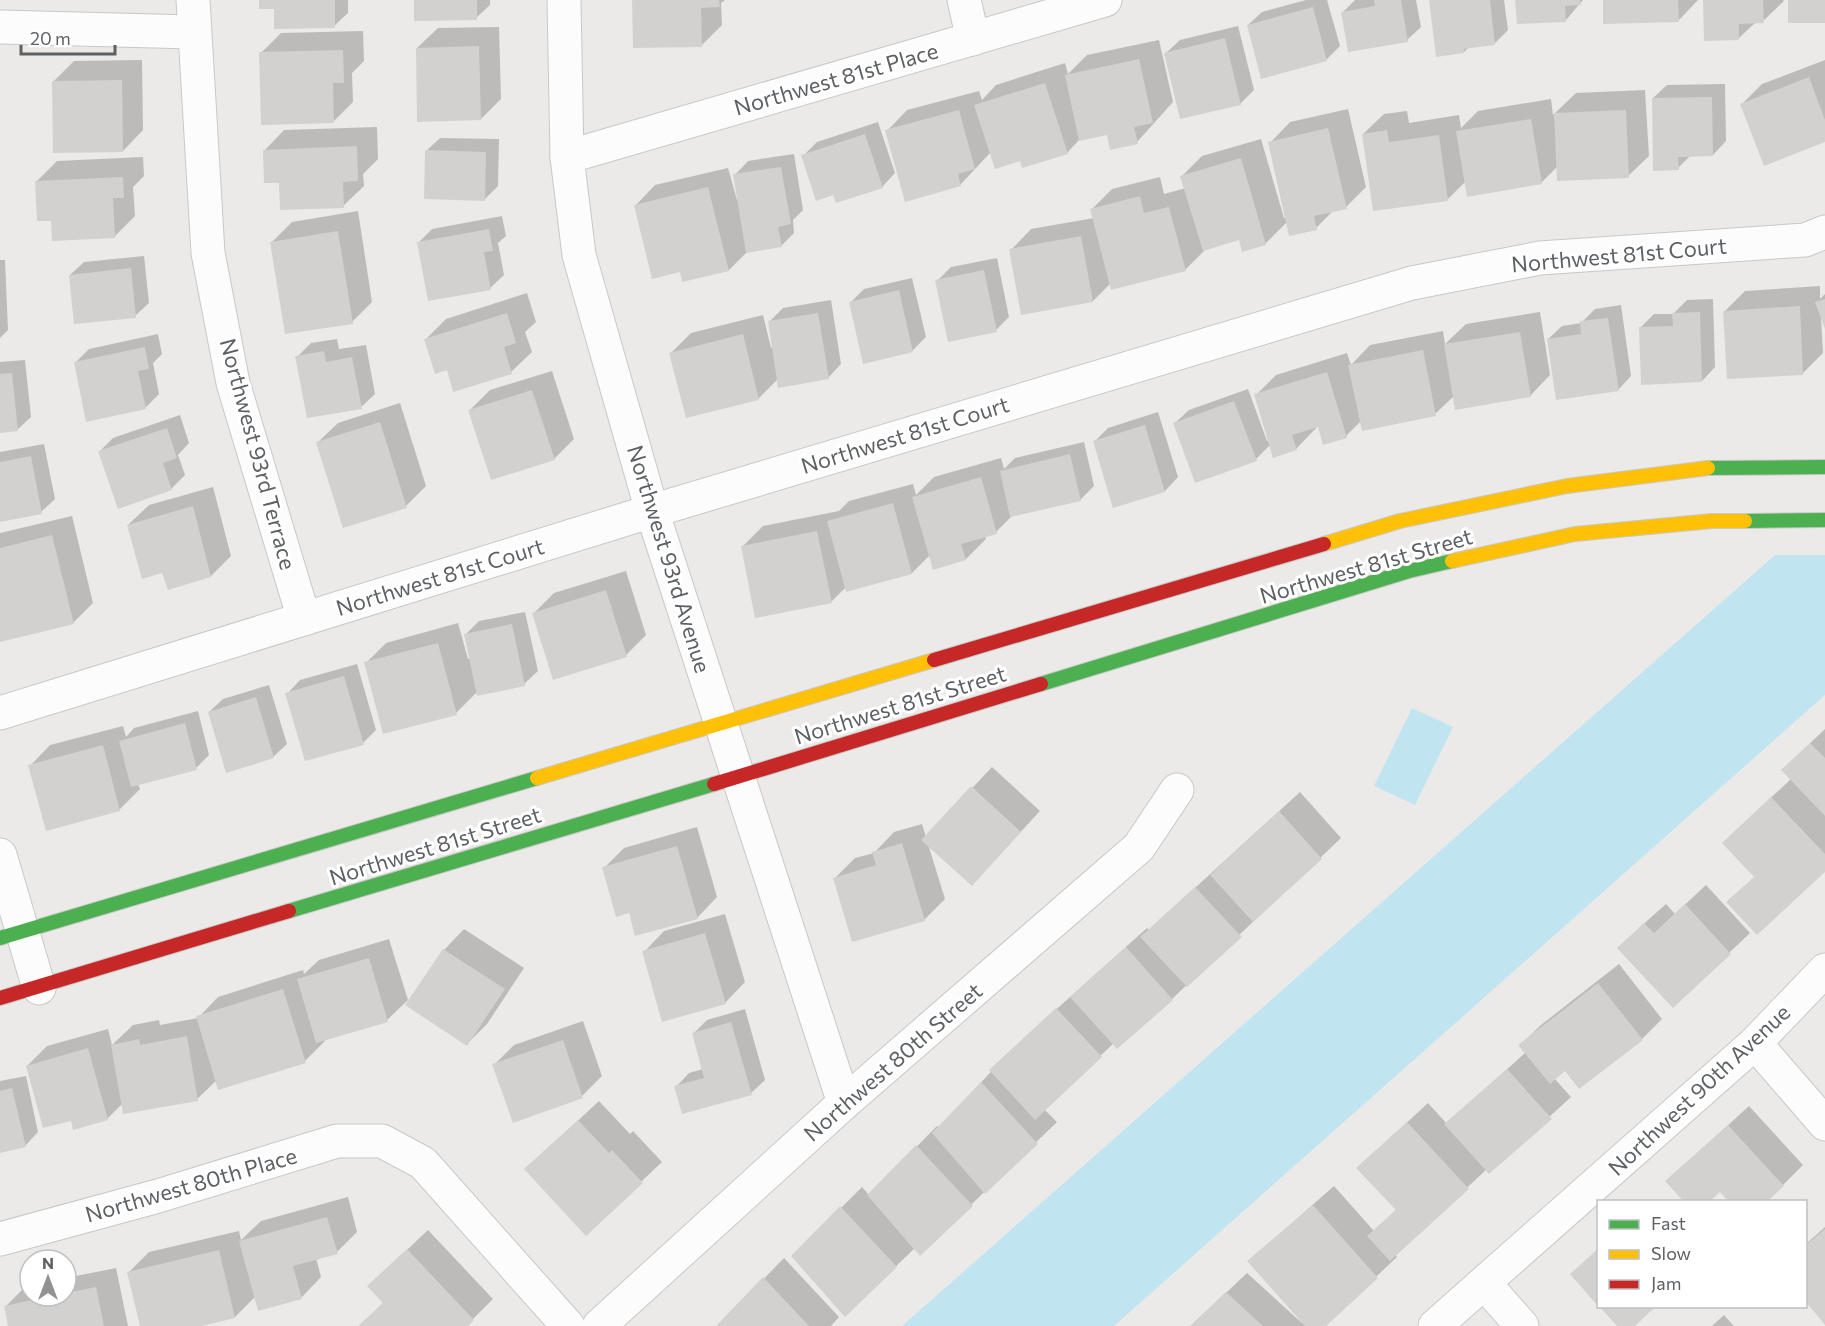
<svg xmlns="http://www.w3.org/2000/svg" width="1825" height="1326" font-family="Commissioner,sans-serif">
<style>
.water{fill:#c1e4f1}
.shadow{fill:#0003}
.building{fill:#d3d1d0}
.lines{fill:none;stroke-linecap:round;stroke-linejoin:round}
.street-casing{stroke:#c9c8c7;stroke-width:35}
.fast-casing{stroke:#c8c8c8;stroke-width:16}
.slow-casing{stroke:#c8c8c8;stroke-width:16}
.jam-casing{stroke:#c8c8c8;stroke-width:16}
.street{stroke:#fcfcfc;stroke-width:33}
.fast{stroke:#4caf50;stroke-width:14}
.slow{stroke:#ffc107;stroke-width:14}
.jam{stroke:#c62828;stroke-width:14}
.labels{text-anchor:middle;stroke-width:6;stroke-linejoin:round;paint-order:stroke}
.street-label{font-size:22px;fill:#5d6164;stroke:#fff}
</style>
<rect width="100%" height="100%" fill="#eceae8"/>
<g class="water">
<path d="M1775 555H1825V695L1114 1326H902Z"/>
<path d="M1412 708 1453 727 1415 805 1374 786Z"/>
</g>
<g class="shadow">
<path d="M260 0H348V13L334 26Z"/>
<path d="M415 0H490V5L476 18Z"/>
<path d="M633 0H725L721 3 722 25 702 45Z"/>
<path d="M1306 0H1327L1340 46 1326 60 1248 25 1262 12Z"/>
<path d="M1355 0H1416L1421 27 1407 40 1343 12Z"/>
<path d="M1431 0H1504L1508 30 1494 44 1469 47 1464 52Z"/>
<path d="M1517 0H1583L1566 20Z"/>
<path d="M1604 0H1698L1678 21Z"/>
<path d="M1704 0H1783L1784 1 1763 21 1756 22 1739 38Z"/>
<path d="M1238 26 1254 90 1240 104 1166 53 1180 40Z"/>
<path d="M499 27 501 99 481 119 417 48 438 28Z"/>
<path d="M363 31 364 61 352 73 353 102 333 122 261 53 281 33Z"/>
<path d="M1159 40 1173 102 1137 142 1108 134 1080 139 1067 153 1021 159 991 152 960 185 887 131 907 110 979 91 982 100 996 85 1065 63 1068 74 1087 55Z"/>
<path d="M142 60 143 130 123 151 53 82 74 61Z"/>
<path d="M1825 60V141L1742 104 1762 84Z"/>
<path d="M1725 84 1726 141 1713 155H1691L1678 168 1653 98 1667 85Z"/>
<path d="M1645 90 1649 156 1628 176 1558 166 1541 183 1466 181 1448 199 1363 134 1384 114 1407 111 1409 123 1459 115 1461 128 1478 111 1551 99 1553 115 1576 93Z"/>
<path d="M1348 109 1366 187 1346 207 1334 210 1316 228 1288 221 1266 243 1243 250 1240 238 1205 250 1185 270 1111 283 1093 301 1011 250 1031 229 1094 218 1092 209 1112 189 1160 177 1164 194 1186 188 1182 176 1202 156 1261 139 1284 218H1287L1270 143 1290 122Z"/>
<path d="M878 122 895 173 882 187 834 193 803 156 817 142Z"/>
<path d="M377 127 378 159 363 174 364 186 343 206 281 181 264 151 284 130Z"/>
<path d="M440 138 499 139 498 186 485 199 426 151Z"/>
<path d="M794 154 803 210 793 220 794 233 781 246 747 252 729 270 684 281 681 270 635 206 655 185 728 168 737 200H739L735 175 748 161Z"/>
<path d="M143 157 144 176 133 187 135 216 114 237 52 219 37 181 57 161Z"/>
<path d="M358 211 372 302 352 322 272 242 292 222Z"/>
<path d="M502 216 506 236 498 243 504 275 490 288 419 242 432 229Z"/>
<path d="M144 256 149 303 135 316 70 275 84 262Z"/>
<path d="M997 258 1009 317 996 330 937 281 951 267Z"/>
<path d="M0 260H5L8 330 0 338Z"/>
<path d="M912 278 926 337 912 351 851 302 864 289Z"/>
<path d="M1820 286V299L1825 294V325L1821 317 1823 353 1802 374 1725 311 1745 291Z"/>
<path d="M527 293 536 322 525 332 532 352 511 372 448 368 426 339 446 319Z"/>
<path d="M1713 299 1715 367 1702 381 1640 328 1654 314H1673L1687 300Z"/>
<path d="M831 300 841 364 828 378 778 379 758 399 671 353 691 333 763 315 771 348 773 347 769 322 783 308Z"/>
<path d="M1621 305 1631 376 1618 390 1548 339 1562 326 1581 323 1595 309Z"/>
<path d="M1540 312 1550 375 1530 396H1454L1435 414 1361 421 1346 436 1319 425 1296 449 1271 444 1256 459 1175 423 1189 410 1248 389 1267 441 1270 440 1256 395 1276 375 1347 353 1351 365 1370 345 1443 331 1445 344 1466 324Z"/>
<path d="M158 334 162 354 153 363 159 394 146 407 87 420 75 363 89 349Z"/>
<path d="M337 339 339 349 366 345 375 394 361 407 297 357 311 343Z"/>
<path d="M25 360 31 417 17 430 0 432V362Z"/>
<path d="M552 371 574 439 554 459 470 410 490 390Z"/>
<path d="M400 403 426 486 406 506 317 443 338 423Z"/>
<path d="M1158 412 1178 477 1165 491 1095 441 1108 428Z"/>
<path d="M180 415 189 443 178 455 185 475 171 489 100 451 113 438Z"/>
<path d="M1084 442 1094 486 1080 500 1013 515 996 532 985 535 986 539 966 559 934 568 930 555 912 573 846 587 831 602 743 546 763 526 839 511 849 501 913 484 916 495 934 477 1001 458 1004 469 1015 458Z"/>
<path d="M44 444 55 499 41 512 0 520V452Z"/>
<path d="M213 487 231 556 211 576 128 525 149 505Z"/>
<path d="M72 516 93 603 73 623 0 639V533Z"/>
<path d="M626 571 646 635 626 655 534 613 554 593Z"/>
<path d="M525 612 538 671 524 684 477 692 456 713 366 663 386 643 458 623 468 659 470 658 465 635 479 621Z"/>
<path d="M357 664 376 730 363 743 287 694 300 680Z"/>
<path d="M269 685 287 744 273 757 209 712 223 699Z"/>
<path d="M198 711 209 755 196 768 138 784 140 789 119 810 30 766 50 745 123 726 126 737 134 728Z"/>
<path d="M1825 729V869L1755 876 1744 823 1791 779 1803 750Z"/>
<path d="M992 767 1040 811 992 863 928 844 945 899 924 920 835 878 855 858 874 853 894 832 922 824 926 837Z"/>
<path d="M1300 792 1341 838 1172 999 1118 1047 1114 1043 1044 1109 1057 1122 920 1254 915 1248 845 1315 793 1256 862 1187 869 1195 937 1126 939 1128 1011 1050 1147 928 1149 930Z"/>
<path d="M697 827 717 897 697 918 630 911 604 868 624 848Z"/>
<path d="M1706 885 1750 933 1673 1006 1639 928 1666 904 1675 914Z"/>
<path d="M725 914 745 982 725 1003 644 952 664 931Z"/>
<path d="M464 929 524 968 487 1024 467 1044 444 950Z"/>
<path d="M389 939 408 1000 387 1020 324 1039 325 1041 305 1061 217 1080 197 1099 123 1103 107 1119H72L27 1066 47 1046 108 1029 112 1045 133 1025 159 1020 160 1025 198 1018 218 997 303 970 304 974 319 960Z"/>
<path d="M1619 964 1662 1019 1642 1039 1566 1069 1554 1078 1571 1097 1489 1172 1487 1169 1395 1255 1397 1257 1324 1326H1191L1247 1273 1302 1323 1303 1322 1249 1261 1334 1186 1374 1231 1397 1209 1358 1168 1428 1103 1447 1124 1526 1052 1520 1045 1541 1025Z"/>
<path d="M745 1009 765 1080 751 1093 676 1087 689 1073 703 1069 694 1033 707 1020Z"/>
<path d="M583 1021 602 1076 582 1096 494 1065 514 1045Z"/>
<path d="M26 1076 38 1132 25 1146 0 1151V1081Z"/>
<path d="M599 1101 630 1134 633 1131 662 1162 586 1234 526 1169Z"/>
<path d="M1749 1106 1803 1165 1783 1185 1720 1189 1667 1181Z"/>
<path d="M348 1197 357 1232 337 1252 316 1258 321 1277 301 1298 256 1296 235 1317 195 1326H141L129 1272 149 1252 239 1231 241 1240 261 1221Z"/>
<path d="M1825 1227V1323L1806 1300V1244Z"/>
<path d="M428 1230 493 1299 466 1326H360L384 1302 390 1266Z"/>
<path d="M1598 1249V1303L1572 1274Z"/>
<path d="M784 1258 839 1317 831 1326H718Z"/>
<path d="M116 1268 128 1326H10L6 1306 26 1286 30 1285V1296H66V1278Z"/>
<path d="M1724 1315 1734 1326H1712Z"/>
</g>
<g class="building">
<path d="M259 0H335V28L274 29V9H259Z"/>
<path d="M414 0H477V20L414 21Z"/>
<path d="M632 0H719L720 7 701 8 702 47 633 48Z"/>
<path d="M1374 0H1401L1408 42 1348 52 1341 12 1375 6Z"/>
<path d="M1429 0H1490L1495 45 1464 49V53L1436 57Z"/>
<path d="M1515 0H1580L1581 5 1565 6 1566 22 1517 24Z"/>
<path d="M1603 0H1678L1679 22 1603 24Z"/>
<path d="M1703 0H1763L1764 23 1739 24V40L1704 41Z"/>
<rect x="1788" y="0" width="37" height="23"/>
<path d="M1313 7 1327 61 1261 79 1247 25Z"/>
<path d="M1225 38 1241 105 1180 119 1164 53Z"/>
<path d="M479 46 481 120 417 122 416 48Z"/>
<path d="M343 50 344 83H333L334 123 261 125 259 52Z"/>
<path d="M1139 59 1153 123 1134 127 1138 144 1110 150 1107 135 1079 141 1065 75Z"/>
<path d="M1809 77 1825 120V142L1764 166 1740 104Z"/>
<path d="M122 80 123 152 53 153 52 81Z"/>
<path d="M1045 83 1068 154 1022 168 1020 161 995 169 974 105Z"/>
<path d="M1712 97 1713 156 1678 157 1679 170 1653 171 1652 98Z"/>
<path d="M959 110 975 169 958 174 961 186 905 202 885 130Z"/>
<path d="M1626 110 1629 178 1557 181 1554 113Z"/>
<path d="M1531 119 1542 184 1467 197 1456 131Z"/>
<path d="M1328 128 1347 209 1314 216 1317 230 1289 236 1268 142Z"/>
<path d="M1387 130 1389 142 1439 135 1448 201 1373 211 1362 134Z"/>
<path d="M865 134 883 188 836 203 833 195 816 201 801 155Z"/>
<path d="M357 146 358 181 343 182 344 208 280 210 279 183H264L263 150Z"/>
<path d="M425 150 486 152 485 201 424 199Z"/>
<path d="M1241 158 1266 245 1242 252 1239 240 1203 251 1180 176Z"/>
<path d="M781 167 791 224 778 227 782 247 746 253 733 174Z"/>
<path d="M123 177 124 198H113L115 238 52 241 51 221H37L35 181Z"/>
<path d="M708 187 729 271 682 282 680 272 652 279 634 205Z"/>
<path d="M1140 196 1144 213 1169 207 1186 271 1111 290 1090 209Z"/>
<path d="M489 229 493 251 484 252 491 290 428 301 417 242Z"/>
<path d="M338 231 353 324 285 334 270 242Z"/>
<path d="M1081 236 1093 302 1021 315 1009 249Z"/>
<path d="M131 268 136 318 74 324 69 275Z"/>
<path d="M984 270 997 332 948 342 935 280Z"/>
<path d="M899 290 913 352 863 364 849 302Z"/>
<path d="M1825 299V329L1815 302Z"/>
<path d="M1800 306 1803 375 1727 379 1723 311Z"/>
<path d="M1700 312 1702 382 1641 385 1639 327 1673 326 1672 313Z"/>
<path d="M507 313 516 343 504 347 512 374 453 392 447 370 435 374 424 339Z"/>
<path d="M818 313 829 379 778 388 768 321Z"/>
<path d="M1608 318 1619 391 1556 400 1547 339 1581 334 1580 321Z"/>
<path d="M1520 332 1531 397 1455 410 1444 344Z"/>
<path d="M743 334 759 400 686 418 669 353Z"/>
<path d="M145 347 149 369 138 371 146 409 86 422 74 362Z"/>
<path d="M1423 350 1436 416 1362 431 1348 365Z"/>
<path d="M324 351 326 362 352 357 362 409 307 418 295 356Z"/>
<path d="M1327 372 1347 438 1323 445 1318 427 1292 435 1297 450 1273 458 1254 394Z"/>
<path d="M12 373 18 431 0 433V374Z"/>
<path d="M532 390 555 460 491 480 468 410Z"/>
<path d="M1234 401 1257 461 1195 483 1173 423Z"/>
<path d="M380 422 407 508 343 528 316 442Z"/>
<path d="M1145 425 1165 492 1113 508 1093 441Z"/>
<path d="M167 428 177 458 163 463 172 490 118 509 98 451Z"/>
<path d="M1070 454 1081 501 1010 517 1000 471Z"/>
<path d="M31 456 42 514 0 522V462Z"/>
<path d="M981 477 997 534 961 544 966 560 933 570 912 497Z"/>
<path d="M893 503 912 574 846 592 827 521Z"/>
<path d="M193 506 211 577 168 590 162 573 142 579 127 525Z"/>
<path d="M817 531 832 603 755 618 741 546Z"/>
<path d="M52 535 74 624 0 642V548Z"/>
<path d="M606 590 627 657 553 680 532 613Z"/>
<path d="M512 624 525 686 477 696 464 634Z"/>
<path d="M438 643 457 715 383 734 364 662Z"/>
<path d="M344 676 364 745 305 761 285 693Z"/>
<path d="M256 697 274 758 226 773 208 712Z"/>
<path d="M185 723 197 770 131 787 119 741Z"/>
<path d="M1810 743 1825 758V816L1781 770Z"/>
<path d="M103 745 120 811 46 831 28 765Z"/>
<path d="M971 786 1021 832 972 886 921 840Z"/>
<path d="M1771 797 1825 854V872L1757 935 1726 902 1754 877 1722 843Z"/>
<path d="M1279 811 1322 859 1253 922 1210 875Z"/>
<path d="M902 843 925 921 852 942 833 878 876 865 872 852Z"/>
<path d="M677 846 698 919 635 936 629 913 616 917 602 867Z"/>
<path d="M1195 887 1242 937 1187 987 1140 937Z"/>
<path d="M1685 904 1731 954 1673 1008 1617 948 1644 923 1654 933Z"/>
<path d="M705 933 726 1004 662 1022 642 951Z"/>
<path d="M1126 947 1173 1000 1117 1049 1070 997Z"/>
<path d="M443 949 505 989 467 1046 405 1005Z"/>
<path d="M369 958 388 1022 316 1043 297 979Z"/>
<path d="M1598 983 1643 1040 1579 1089 1565 1071 1550 1084 1518 1045Z"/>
<path d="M283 989 306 1063 218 1090 196 1016Z"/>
<path d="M1056 1008 1102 1057 1035 1120 989 1070Z"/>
<path d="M731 1022 752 1095 682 1114 674 1086 704 1078 692 1033Z"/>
<path d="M187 1036 198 1101 123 1114 111 1045 139 1039 140 1045Z"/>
<path d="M563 1040 583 1098 513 1123 492 1064Z"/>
<path d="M88 1048 108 1120 73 1130 71 1121 43 1128 26 1066Z"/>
<path d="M1507 1069 1552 1119 1489 1174 1444 1124Z"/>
<path d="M981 1082 1038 1144 985 1194 932 1133Z"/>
<path d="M12 1088 26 1147 0 1153V1091Z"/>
<path d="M578 1120 609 1153 612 1150 643 1183 586 1236 524 1169Z"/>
<path d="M1407 1122 1469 1189 1390 1261 1367 1236 1396 1210 1356 1168Z"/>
<path d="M1728 1125 1784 1186 1767 1202H1729L1720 1192 1709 1202H1684L1665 1181Z"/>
<path d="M916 1145 973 1206 920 1256 867 1195Z"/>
<path d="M1313 1205 1378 1278 1326 1326H1305L1247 1261Z"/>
<path d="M840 1206 897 1267 845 1317 791 1256Z"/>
<path d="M327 1217 338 1254 293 1266 302 1299 258 1311 239 1241Z"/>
<path d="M1825 1229V1325L1806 1302V1245Z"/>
<path d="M407 1249 474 1320 468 1326H358L383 1303 367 1286Z"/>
<path d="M1598 1249V1306L1570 1274Z"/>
<path d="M219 1250 235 1318 202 1326H140L127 1272Z"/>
<path d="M763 1277 809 1326H716Z"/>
<path d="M96 1287 104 1326H8L4 1306 51 1296H66V1293Z"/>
<path d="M1226 1292 1263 1326H1190Z"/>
<path d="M1599 1306H1656L1635 1326H1617Z"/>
</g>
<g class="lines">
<g class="street-casing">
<g id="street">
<path d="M193 0 208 253 233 383 304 619"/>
<path d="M564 0 567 157 579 255 652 511 844 1103"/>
<path d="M964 0 973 39"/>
<path d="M0 27 193 32"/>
<path d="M567 157 1105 0"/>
<path d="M0 713 652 511 1412 283 1540 258 1805 240 1825 232"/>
<path d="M0 855 39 988"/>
<path d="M1755 1043 1825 1124"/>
<path d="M0 1239 158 1196 337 1141H382L423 1163 568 1326"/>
<path d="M1485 1284 1522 1326"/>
<path d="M599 1326 844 1103 1139 847 1177 790"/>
<path d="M1435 1326 1755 1043 1825 970"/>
</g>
</g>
<g class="fast-casing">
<g id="fast">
<path d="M1708 468 1825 467"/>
<path d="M1745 521 1825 520"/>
<path d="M1041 684 1409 571 1452 561"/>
<path d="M289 911 714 784"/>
<path d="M0 938 537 778"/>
</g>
</g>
<g class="slow-casing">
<g id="slow">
<path d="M1324 544 1400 521 1567 486 1708 468"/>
<path d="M1452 561 1575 534 1712 521H1745"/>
<path d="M537 778 934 660"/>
</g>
</g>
<g class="jam-casing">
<g id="jam">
<path d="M934 660 1324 544"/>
<path d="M714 784 1041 684"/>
<path d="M0 998 289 911"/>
</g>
</g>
<use href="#street" class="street"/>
<use href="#fast" class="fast"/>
<use href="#slow" class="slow"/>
<use href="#jam" class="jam"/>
</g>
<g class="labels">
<g class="street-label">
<text transform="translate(836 79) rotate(-16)" y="8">Northwest 81st Place</text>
<text transform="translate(1619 255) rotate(-5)" y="8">Northwest 81st Court</text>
<text transform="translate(905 435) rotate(-17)" y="8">Northwest 81st Court</text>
<text transform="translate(258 454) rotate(75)" y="8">Northwest 93rd Terrace</text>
<text transform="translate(669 559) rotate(73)" y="8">Northwest 93rd Avenue</text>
<text transform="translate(1366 566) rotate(-16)" y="8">Northwest 81st Street</text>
<text transform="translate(440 577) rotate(-17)" y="8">Northwest 81st Court</text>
<text transform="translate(900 705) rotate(-17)" y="8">Northwest 81st Street</text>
<text transform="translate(435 846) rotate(-17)" y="8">Northwest 81st Street</text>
<text transform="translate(893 1062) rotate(-41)" y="8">Northwest 80th Street</text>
<text transform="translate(1699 1090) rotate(-43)" y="8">Northwest 90th Avenue</text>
<text transform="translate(191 1185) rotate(-16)" y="8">Northwest 80th Place</text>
</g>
</g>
<rect x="1597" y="1200" width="210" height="108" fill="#ffffff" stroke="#bec0c1" stroke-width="1.5"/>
<rect x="1609" y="1220" width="30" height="9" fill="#4caf50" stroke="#bec0c1" stroke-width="1.5"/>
<text x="1651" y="1230" font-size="18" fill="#5d6164">Fast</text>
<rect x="1609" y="1250" width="30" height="9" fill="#ffc107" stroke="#bec0c1" stroke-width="1.5"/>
<text x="1651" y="1260" font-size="18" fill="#5d6164">Slow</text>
<rect x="1609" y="1280" width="30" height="9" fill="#c62828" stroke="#bec0c1" stroke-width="1.5"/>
<text x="1651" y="1290" font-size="18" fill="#5d6164">Jam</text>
<g transform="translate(48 1278)"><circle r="28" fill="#ffffff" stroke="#bec0c1" stroke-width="1.5"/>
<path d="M0-4.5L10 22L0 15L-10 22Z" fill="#8f9192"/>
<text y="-9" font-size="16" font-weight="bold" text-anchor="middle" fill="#5d6164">N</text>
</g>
<path d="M21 45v9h94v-9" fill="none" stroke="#5d6164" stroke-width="3"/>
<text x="30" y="45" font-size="18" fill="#5d6164" stroke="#ffffff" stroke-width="4.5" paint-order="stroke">20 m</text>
</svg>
